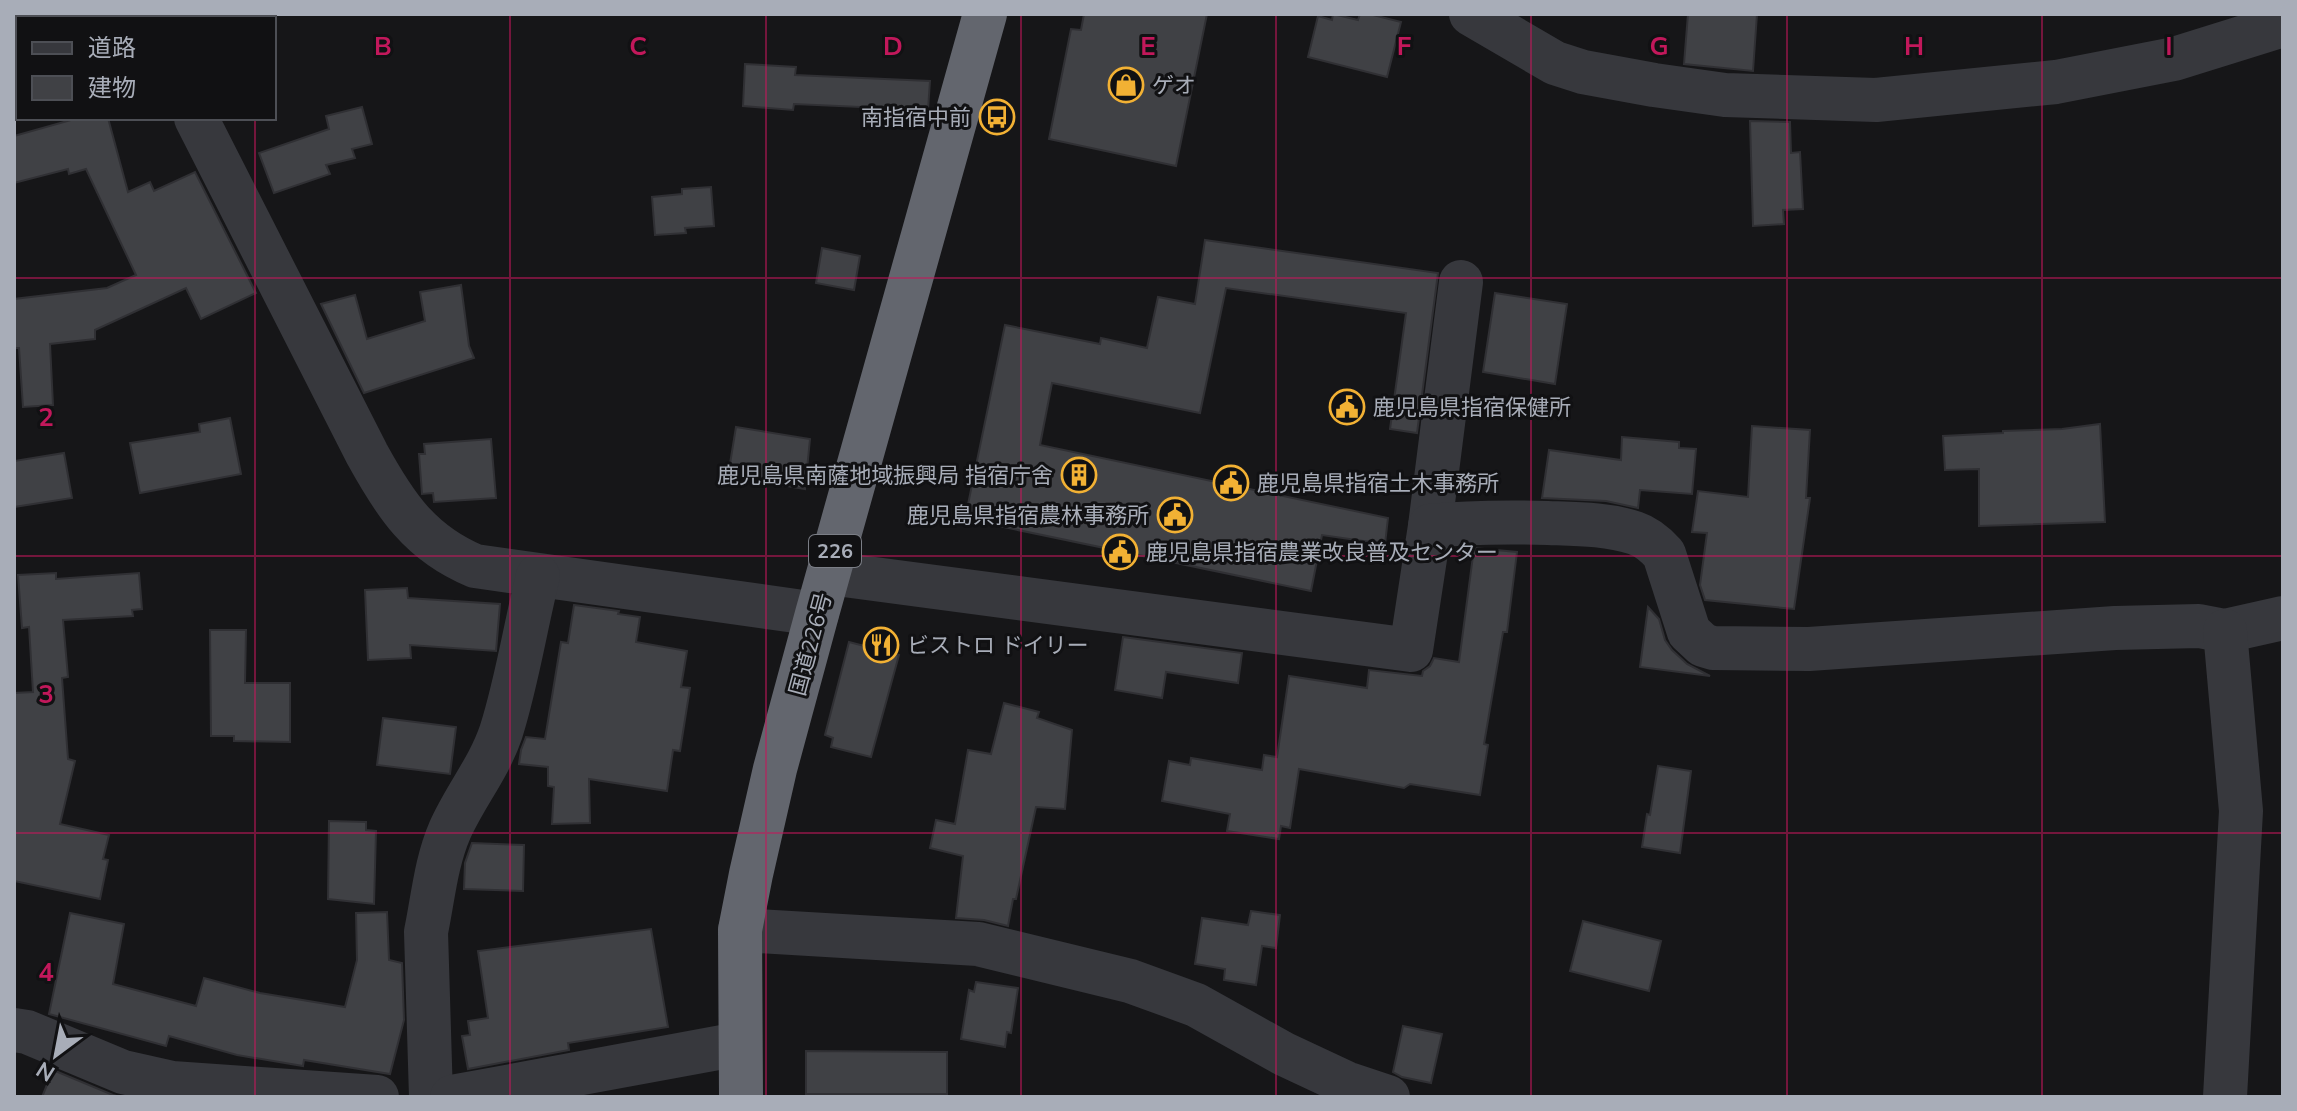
<svg xmlns="http://www.w3.org/2000/svg" width="2297" height="1111" font-family="'Nunito Sans','Noto Sans JP',sans-serif">
<style>
.building{fill:#404145;stroke:#303034;stroke-width:2}
.lines{fill:none;stroke-linecap:round;stroke-linejoin:round}
.minor{stroke:#37383d;stroke-width:44}
.highway{stroke:#63666e;stroke-width:44}
.grid{fill:none;stroke:#c2185b;stroke-width:2;stroke-opacity:0.55}
.labels{text-anchor:middle;stroke-width:6;stroke-linejoin:round;paint-order:stroke}
.shield{fill:#111113;stroke:#7b7e86;stroke-width:2}
.shield-label{font-size:20px;font-weight:bold;fill:#a8adb8}
.poi-label{font-size:22px;fill:#a8adb8;stroke:#111113;text-anchor:start}
.street-label{font-size:22px;fill:#a8adb8;stroke:#111113}
.grid-label{font-size:26px;text-anchor:middle;font-weight:bold;fill:#c2185b;stroke:#111113;stroke-width:6;stroke-linejoin:round;paint-order:stroke}
</style>
<rect width="100%" height="100%" fill="#161618"/>
<g class="building">
<path d="M1084 14H1207L1176 166 1049 139 1071 29 1081 30Z"/>
<path d="M1333 14 1358 20 1360 14H1369L1401 22 1387 77 1308 57 1318 16 1332 20Z"/>
<path d="M1688 14H1757L1753 71 1684 64Z"/>
<path d="M745 64 796 67 795 75 930 81 928 110 794 104 793 110 743 106Z"/>
<path d="M362 107 372 144 352 149 355 158 326 165 330 174 274 193 259 153 329 129 326 116Z"/>
<path d="M78 118H108L128 192 150 182 154 191 195 172 256 293 201 319 186 288 95 330V339L50 344 53 405 23 407 19 348H14V299L107 288 136 275 86 169 69 174 68 169 14 183V136Z"/>
<path d="M1750 121 1790 122 1791 153 1800 152 1803 209 1783 210 1784 224 1753 226Z"/>
<path d="M711 187 714 226 685 228 686 233 655 235 652 197 682 194V189Z"/>
<path d="M1205 240 1438 273 1417 433 1390 429 1406 313 1226 288 1200 413 1052 383 1040 445 1388 518 1385 544 1322 535 1311 591 965 519 1005 325 1100 344 1101 338 1147 348 1158 297 1195 304Z"/>
<path d="M822 248 860 256 854 290 816 283Z"/>
<path d="M461 285 469 346 474 358 364 393 321 304 355 295 367 339 425 321 420 292Z"/>
<path d="M1495 293 1567 304 1555 384 1483 372Z"/>
<path d="M230 418 241 474 140 493 130 443 200 432 199 424Z"/>
<path d="M2100 424 2105 522 1979 526V469L1945 470 1943 436 2003 433V431L2062 429Z"/>
<path d="M1752 426 1810 430 1806 498H1810L1794 609 1705 600 1700 585 1707 533 1692 532 1698 491 1748 497Z"/>
<path d="M736 427 810 439 805 489 728 476Z"/>
<path d="M1622 437 1679 442V448L1696 449 1692 494 1640 490 1638 508 1606 501 1542 498 1549 450 1621 460Z"/>
<path d="M491 439 496 498 434 502 433 493 422 494 419 454H425L424 444Z"/>
<path d="M64 453 72 498 14 507V461Z"/>
<path d="M1474 548 1517 552 1507 632H1503L1484 744 1488 745 1480 795 1410 784 1404 788 1299 769 1290 828 1281 826 1279 839 1227 831 1230 814 1162 801 1169 761 1190 765 1191 758 1262 770 1264 755 1277 757 1289 676 1367 688 1369 670 1422 676 1423 671 1430 666 1434 658 1459 662Z"/>
<path d="M56 573V579L139 573 142 609 132 610 133 616 63 620 68 677 62 678 68 759 75 761 60 824 109 835 103 859 108 860 100 899 14 881V693L33 692 29 627 22 628 18 575Z"/>
<path d="M407 588 408 598 500 604 496 651 410 645 411 658 368 660 365 590Z"/>
<path d="M574 605 619 611 618 614 640 617 636 642 687 651 681 687 690 688 680 751 673 750 667 791 589 779 590 823 552 824 554 787 548 786V767L519 764 521 750 526 737 545 739 561 642 568 643Z"/>
<path d="M1648 607 1659 619 1665 640 1672 650 1687 664 1710 676 1640 667Z"/>
<path d="M210 630H246L245 683H290V742L234 741V736H211Z"/>
<path d="M1123 637 1242 653 1238 683 1166 672 1162 698 1115 690Z"/>
<path d="M849 642 899 655 871 757 831 747 833 738 825 735Z"/>
<path d="M1004 703 1039 712 1037 718 1072 730 1065 809 1036 807 1016 899H1013L1008 926 984 920 956 918 963 856 930 848 936 820 955 824 968 750 991 754Z"/>
<path d="M383 718 456 727 450 774 377 765Z"/>
<path d="M1658 766 1691 771 1680 853 1642 847 1647 814 1650 815Z"/>
<path d="M329 821 366 822V830L376 831 374 904 328 899Z"/>
<path d="M472 843 524 845 523 891 464 889 465 863Z"/>
<path d="M1251 911 1280 915 1276 948 1262 946 1256 985 1224 980 1225 969 1195 964 1202 918 1248 925Z"/>
<path d="M387 912 389 960 402 963 404 1020 390 1074 304 1060 303 1066 237 1055 169 1036 166 1046 49 1014 70 913 124 924 113 984 196 1006 204 978 260 993 345 1007 357 960 356 913Z"/>
<path d="M1583 921 1661 941 1649 991 1570 971Z"/>
<path d="M651 929 668 1027 568 1043 569 1050 468 1069 462 1036 470 1035 468 1021 488 1018 478 951Z"/>
<path d="M976 982 1018 988 1011 1033 1007 1032 1005 1047 961 1039 969 990 974 992Z"/>
<path d="M1403 1026 1442 1034 1431 1083 1402 1077 1393 1072Z"/>
<path d="M806 1051 947 1052V1094H806Z"/>
<path d="M53 1070 113 1095 120 1097H42Z"/>
</g>
<g class="lines">
<g class="minor">
<path d="M133 14 136 18"/>
<path d="M1471 14 1555 63 1583 72 1654 85 1725 95 1876 100 2056 82 2174 59 2283 25"/>
<path d="M196 118 367 454C395 505 420 543 475 566L817 614"/>
<path d="M1430 526 1461 282"/>
<path d="M829 573 1411 650 1430 526C1470 522 1508 522 1548 523 1576 524 1608 524 1635 533 1647 537 1656 545 1664 554L1689 632 1703 645 1713 648 1809 649 2115 628 2199 626 2225 631 2283 618"/>
<path d="M740 930 978 944 1130 981 1196 1005 1284 1054 1346 1083 1388 1097"/>
<path d="M14 1030 27 1032 123 1072 172 1083 377 1097"/>
<path d="M431 1097 426 932C433 898 436 862 450 830 465 796 489 768 501 732 517 682 525 628 538 576"/>
<path d="M452 1097 739 1044"/>
<path d="M2225 1097 2241 811 2225 631"/>
</g>
<path class="highway" d="M741 1097 740 930 751 874 775 769 817 614 985 14"/>
</g>
<path class="grid" d="M255 14V18M510 14V1097M766 14V1097M1021 14V1097M1276 14V1097M1531 14V1097M1787 14V1097M2042 14V1097M255 118V1097M14 278H2283M14 556H2283M14 833H2283"/>
<defs>
<g id="shop-ring" transform="scale(1.8)"><circle r="9.5" fill="#111113" stroke="#f2b134" stroke-width="1.5"/><path d="M-5-2.5h2.3a2.7 3.5 0 0 1 5.4 0H5L5.5 6h-11ZM-1.5-2.5h3a1.5 2.3 0 0 0-3 0Z" fill="#f2b134"/></g>
<g id="bus-ring" transform="scale(1.8)"><circle r="9.5" fill="#111113" stroke="#f2b134" stroke-width="1.5"/><path d="M-5-6H5V4H4V6H2V4H-2V6H-4V4H-5ZM-3.5-4V0h7V-4ZM-3.5 1.2v1.5H-2V1.2ZM2 1.2v1.5H3.5V1.2Z" fill="#f2b134"/></g>
<g id="civic-ring" transform="scale(1.8)"><circle r="9.5" fill="#111113" stroke="#f2b134" stroke-width="1.5"/><path d="M-.6-6.5H3V-4.5H.6V-3L4-1V1h2V6H-6V1h2V-1L-.6-3ZM-1.2 2.5V6h2.4V2.5Z" fill="#f2b134"/></g>
<g id="building-ring" transform="scale(1.8)"><circle r="9.5" fill="#111113" stroke="#f2b134" stroke-width="1.5"/><path d="M-4-6H4V6H1V3H-1V6H-4ZM-2.5-4.3h1.7v1.8h-1.7ZM.8-4.3h1.7v1.8H.8ZM-2.5-1h1.7V.8h-1.7ZM.8-1h1.7V.8H.8Z" fill="#f2b134"/></g>
<g id="restaurant-ring" transform="scale(1.8)"><circle r="9.5" fill="#111113" stroke="#f2b134" stroke-width="1.5"/><path d="M-5-6h1v4h1v-4h1v4h1v-4h1v5L-1.5 .5V6h-2V.5L-5-1ZM5-6V6H3V1.5H1.5Q1.5-4 5-6Z" fill="#f2b134"/></g>
</defs>
<g fill-rule="evenodd">
<use href="#shop-ring" x="1126" y="85"/>
<use href="#bus-ring" x="997" y="117"/>
<use href="#civic-ring" x="1347" y="407"/>
<use href="#building-ring" x="1079" y="475"/>
<use href="#civic-ring" x="1231" y="483"/>
<use href="#civic-ring" x="1175" y="515"/>
<use href="#civic-ring" x="1120" y="552"/>
<use href="#restaurant-ring" x="881" y="645"/>
</g>
<g class="labels">
<rect class="shield" x="809" y="535" width="52" height="32" rx="6"/>
<g class="shield-label">
<text x="835" y="558">226</text>
</g>
<g class="poi-label">
<text x="1152" y="93">ゲオ</text>
<text x="971" y="125" text-anchor="end">南指宿中前</text>
<text x="1373" y="415">鹿児島県指宿保健所</text>
<text x="1053" y="483" text-anchor="end">鹿児島県南薩地域振興局 指宿庁舍</text>
<text x="1257" y="491">鹿児島県指宿土木事務所</text>
<text x="1149" y="523" text-anchor="end">鹿児島県指宿農林事務所</text>
<text x="1146" y="560">鹿児島県指宿農業改良普及センター</text>
<text x="907" y="653">ビストロ ドイリー</text>
</g>
<g class="street-label">
<text transform="translate(810 644) rotate(-75)" y="8">国道226号</text>
</g>
</g>
<g class="grid-label">
<text x="383" y="55">B</text>
<text x="638" y="55">C</text>
<text x="893" y="55">D</text>
<text x="1148" y="55">E</text>
<text x="1404" y="55">F</text>
<text x="1659" y="55">G</text>
<text x="1914" y="55">H</text>
<text x="2169" y="55">I</text>
<text x="46" y="426">2</text>
<text x="46" y="703">3</text>
<text x="46" y="981">4</text>
</g>
<rect width="2297" height="1111" fill="none" stroke="#a8adb8" stroke-width="32"/>
<rect x="16" y="16" width="260" height="104" fill="#111113" stroke="#4d4f55" stroke-width="2"/>
<rect x="32" y="42" width="40" height="12" fill="#37383d" stroke="#4d4f55" stroke-width="2"/>
<text x="88" y="56" font-size="24" fill="#a8adb8">道路</text>
<rect x="32" y="76" width="40" height="24" fill="#404145" stroke="#4d4f55" stroke-width="2"/>
<text x="88" y="96" font-size="24" fill="#a8adb8">建物</text>
<g transform="translate(56 1055) rotate(212)" stroke="#111113" stroke-width="6" paint-order="stroke">
<path d="M0-6L14 30L0 20L-14 30Z" fill="#a8adb8"/>
<text y="-12" font-size="22" font-weight="bold" text-anchor="middle" fill="#a8adb8">N</text>
</g>
</svg>
